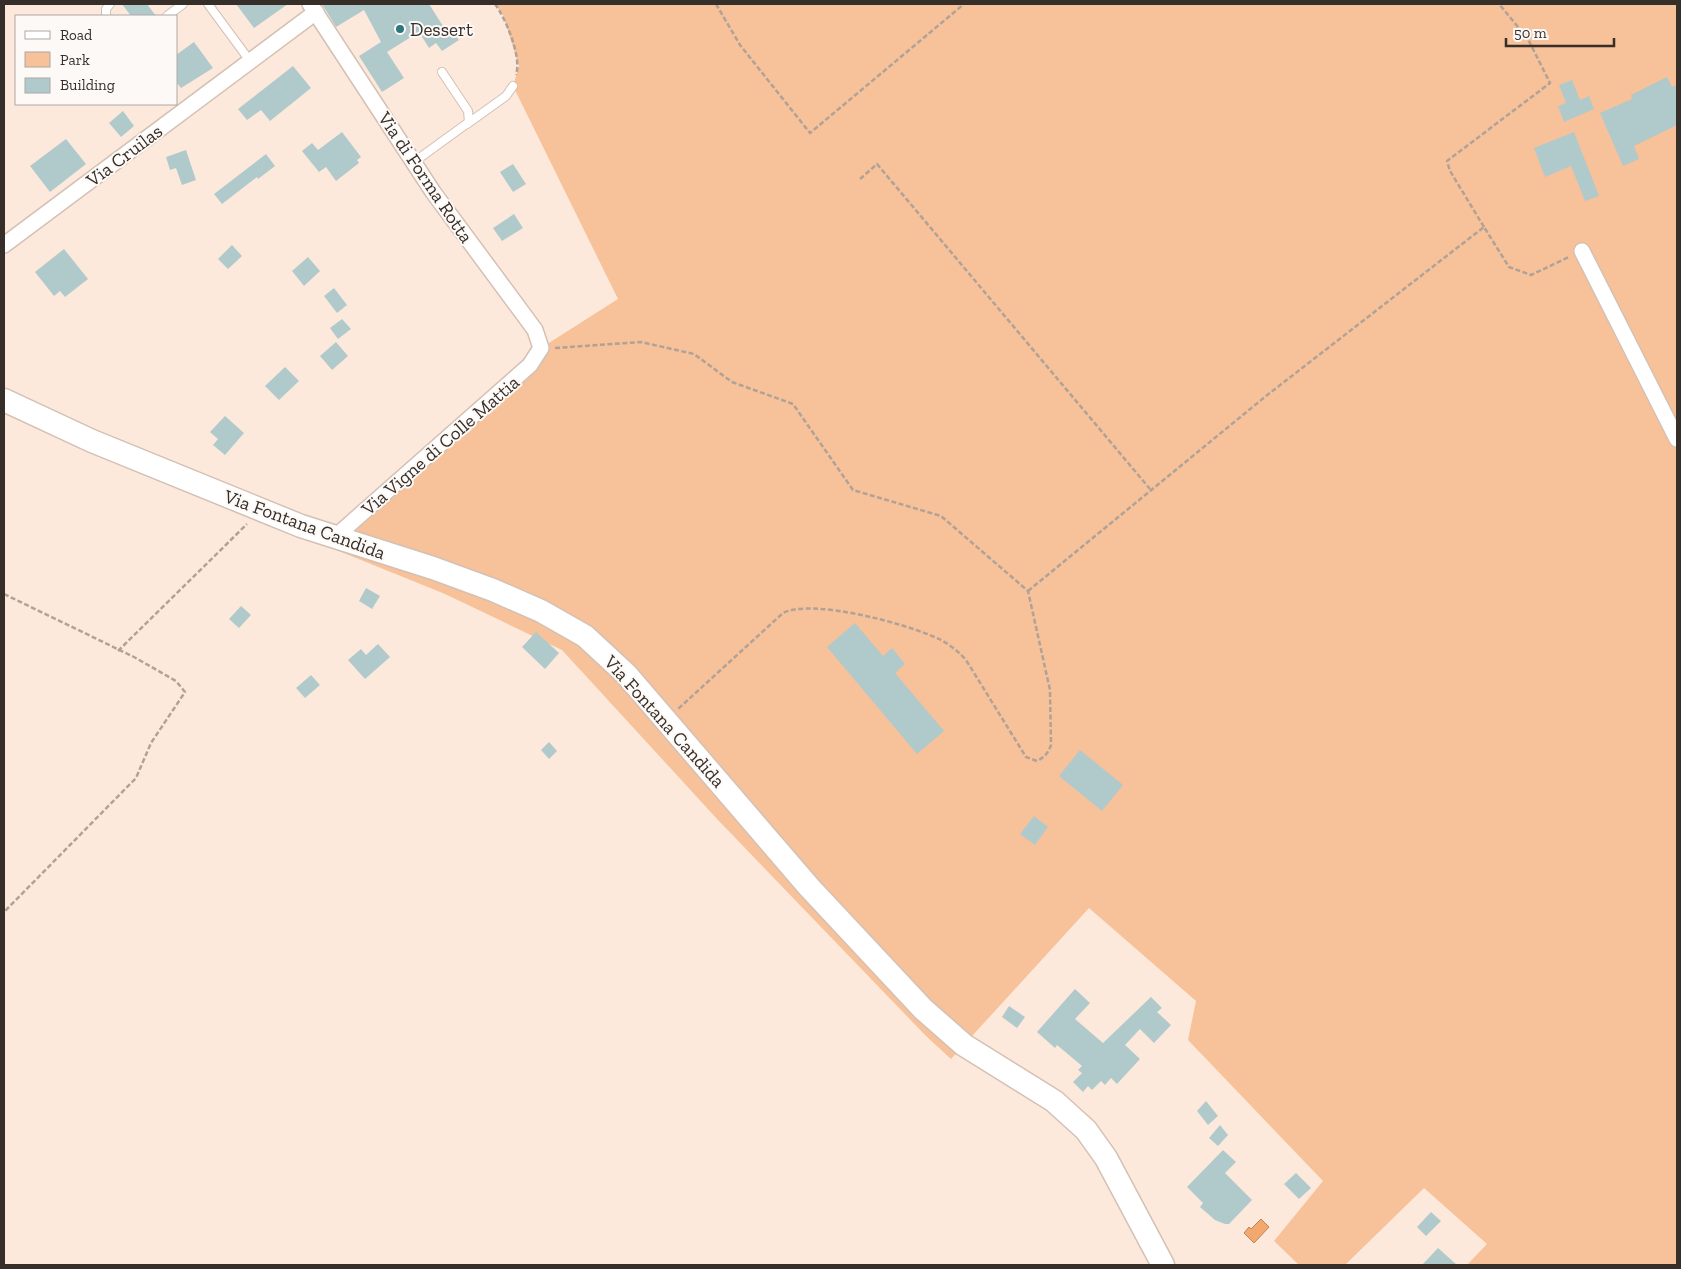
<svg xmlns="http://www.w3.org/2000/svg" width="1681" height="1269" font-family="'Zilla Slab',serif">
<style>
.green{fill:#f7c199}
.water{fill:#f3a86d;stroke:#ba8359}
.building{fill:#b0cacc}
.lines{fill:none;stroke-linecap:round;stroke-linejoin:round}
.lane-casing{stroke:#d4c1b4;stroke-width:10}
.street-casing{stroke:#d4c1b4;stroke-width:18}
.secondary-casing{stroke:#d4c1b4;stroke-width:25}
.path{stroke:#b1a298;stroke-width:2.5;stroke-dasharray:5 2.5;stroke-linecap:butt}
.lane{stroke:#fff;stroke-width:8}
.street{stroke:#fff;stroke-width:15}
.secondary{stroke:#fff;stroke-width:22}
.poi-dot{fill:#2d767d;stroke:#fdf9f6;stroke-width:2}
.labels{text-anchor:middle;stroke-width:4;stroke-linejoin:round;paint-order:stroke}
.poi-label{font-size:19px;fill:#362e29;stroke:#fdf9f6;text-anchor:start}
.street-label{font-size:19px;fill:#362e29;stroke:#fdf9f6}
</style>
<rect width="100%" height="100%" fill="#fce9db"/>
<path class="green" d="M495 4H1677V1265H1467L1487 1244 1424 1188 1345 1265H1299L1274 1241 1323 1181 1188 1040 1196 1001 1089 908 951 1059 926 1036 718 820 562 650 445 594 324 545 541 348 618 299 513 86 519 66 503 15Z"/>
<path class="water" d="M1261 1219 1269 1227 1254 1243 1244 1233 1249 1227 1251 1229Z"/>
<g class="building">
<path d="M122 4H147L156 16H131Z"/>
<path d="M236 4H288L254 28Z"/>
<path d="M322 4H429L441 23 449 33 452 31 459 40 442 51 436 43 429 48 419 32 387 52 404 78 382 92 359 56 381 42 364 10 336 27Z"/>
<path d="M194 42 213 68 181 88 176 82V55Z"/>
<path d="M293 66 311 88 270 121 261 110 247 120 238 109Z"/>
<path d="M1667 77 1672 87 1677 85V125L1634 146 1639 159 1623 166 1600 113 1632 99 1631 95Z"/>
<path d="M1572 80 1580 100 1589 96 1594 109 1564 122 1558 106 1566 103 1559 85Z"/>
<path d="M123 111 134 126 121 137 109 123Z"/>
<path d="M342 132 361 157 357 160 359 163 336 181 326 167 319 172 302 151 312 143 318 150Z"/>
<path d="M1574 132 1599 196 1585 201 1571 166 1545 177 1534 148Z"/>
<path d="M66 139 86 164 50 192 30 166Z"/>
<path d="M186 150 196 180 182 185 176 168 170 170 166 157Z"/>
<path d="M266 154 275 166 258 179 257 177 222 204 214 194Z"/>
<path d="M513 164 526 184 513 192 500 172Z"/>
<path d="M514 214 523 228 502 241 493 228Z"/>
<path d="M232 245 242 256 228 269 218 259Z"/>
<path d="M64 249 88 279 65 297 60 291 54 296 35 272Z"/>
<path d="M308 257 320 271 304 286 292 271Z"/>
<path d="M334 288 347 305 337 313 324 296Z"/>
<path d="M342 319 351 329 338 339 330 328Z"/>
<path d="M336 342 348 356 332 370 320 356Z"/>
<path d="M285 367 299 381 279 400 265 386Z"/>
<path d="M225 416 244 433 225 455 213 445 218 439 210 432Z"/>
<path d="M366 588 380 596 372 609 359 601Z"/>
<path d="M241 606 251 615 239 628 229 619Z"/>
<path d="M855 623 883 656 892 648 905 664 895 673 944 731 917 754 827 647Z"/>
<path d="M536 632 559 653 545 669 522 647Z"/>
<path d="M378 644 390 657 365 679 348 660 361 649 366 655Z"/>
<path d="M311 675 320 685 305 698 296 688Z"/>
<path d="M549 742 557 751 549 759 541 750Z"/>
<path d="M1080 750 1123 785 1102 811 1059 776Z"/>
<path d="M1034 816 1048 827 1035 845 1020 834Z"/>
<path d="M1075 989 1090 1003 1075 1019 1103 1043 1151 997 1162 1008 1157 1012 1171 1025 1154 1043 1140 1029 1125 1045 1140 1059 1117 1084 1111 1078 1105 1085 1101 1081 1092 1090 1088 1086 1083 1092 1073 1082 1082 1073 1078 1070 1082 1066 1057 1045 1055 1048 1037 1032Z"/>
<path d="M1009 1006 1025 1017 1017 1028 1002 1017Z"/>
<path d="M1206 1101 1218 1116 1208 1125 1197 1111Z"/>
<path d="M1220 1125 1228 1135 1218 1146 1209 1138Z"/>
<path d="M1223 1150 1236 1162 1225 1173 1252 1200 1229 1224H1225L1215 1220 1200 1207 1203 1203 1187 1187Z"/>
<path d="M1296 1173 1311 1188 1299 1199 1284 1184Z"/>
<path d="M1431 1212 1441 1221 1426 1236 1417 1227Z"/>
<path d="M1438 1248 1457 1265H1422Z"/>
</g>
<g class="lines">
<g class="lane-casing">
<g id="lane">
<path d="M208 4 250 61"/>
<path d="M106 16V9L110 4"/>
<path d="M167 16 183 4"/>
<path d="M467 124 506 96 513 86"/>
<path d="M414 162 469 122 468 111 442 72"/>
</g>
</g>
<g class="street-casing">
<g id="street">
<path d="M310 4 433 192 535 330 541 348 530 365 334 538"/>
<path d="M4 245 316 12"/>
<path d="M1582 251 1677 439"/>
</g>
</g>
<g class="secondary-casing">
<path id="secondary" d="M4 400 92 441 301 526 433 568 493 590 541 611 585 636 626 674 809 887 923 1009 964 1045 1054 1101 1086 1130 1106 1158 1163 1265"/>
</g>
<g class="path">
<path d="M495 4C506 19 522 57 516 75"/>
<path d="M716 4 740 45 810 133 964 4"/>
<path d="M860 179 877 164 1150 489"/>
<path d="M1484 227 1450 171 1447 161 1550 83 1528 39 1499 4"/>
<path d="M555 348 641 342 694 354 732 382 793 404 853 490 941 516 1028 591 1050 690 1051 745C1048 753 1045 757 1037 761L1026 757 966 660C958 651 949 644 939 639 908 624 812 598 783 613L678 709"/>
<path d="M1028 591 1266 396 1484 227 1509 267 1531 275 1569 257"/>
<path d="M4 594 134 657 176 681 185 692 151 743 136 778 4 912"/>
<path d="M118 651 247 524"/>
</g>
<use href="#lane" class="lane"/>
<use href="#street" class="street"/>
<use href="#secondary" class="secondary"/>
</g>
<circle class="poi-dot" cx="400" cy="29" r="5"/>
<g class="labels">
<g class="poi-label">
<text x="410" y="36">Dessert</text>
</g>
<g class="street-label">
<text transform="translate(124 155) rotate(-37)" y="7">Via Cruilas</text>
<text transform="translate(426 177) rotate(56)" y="7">Via di Forma Rotta</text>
<text transform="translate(440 445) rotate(-41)" y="7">Via Vigne di Colle Mattia</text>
<text transform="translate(305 524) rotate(20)" y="7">Via Fontana Candida</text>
<text transform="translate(665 721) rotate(48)" y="7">Via Fontana Candida</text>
</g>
</g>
<rect width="1681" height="1269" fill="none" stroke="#362e29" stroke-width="10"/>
<rect x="15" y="15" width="162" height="90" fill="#fdf9f6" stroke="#ada8a4"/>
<rect x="25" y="31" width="25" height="8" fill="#ffffff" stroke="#ada8a4"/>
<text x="60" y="40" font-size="15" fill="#362e29">Road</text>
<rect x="25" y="52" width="25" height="15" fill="#f7c199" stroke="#ada8a4"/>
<text x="60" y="65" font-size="15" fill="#362e29">Park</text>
<rect x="25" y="78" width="25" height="15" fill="#b0cacc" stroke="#ada8a4"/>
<text x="60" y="90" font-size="15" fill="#362e29">Building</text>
<path d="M1506 38v8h108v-8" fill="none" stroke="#362e29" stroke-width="2.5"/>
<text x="1514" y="38" font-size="15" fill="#362e29" stroke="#fdf9f6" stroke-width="4" paint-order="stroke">50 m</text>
</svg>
